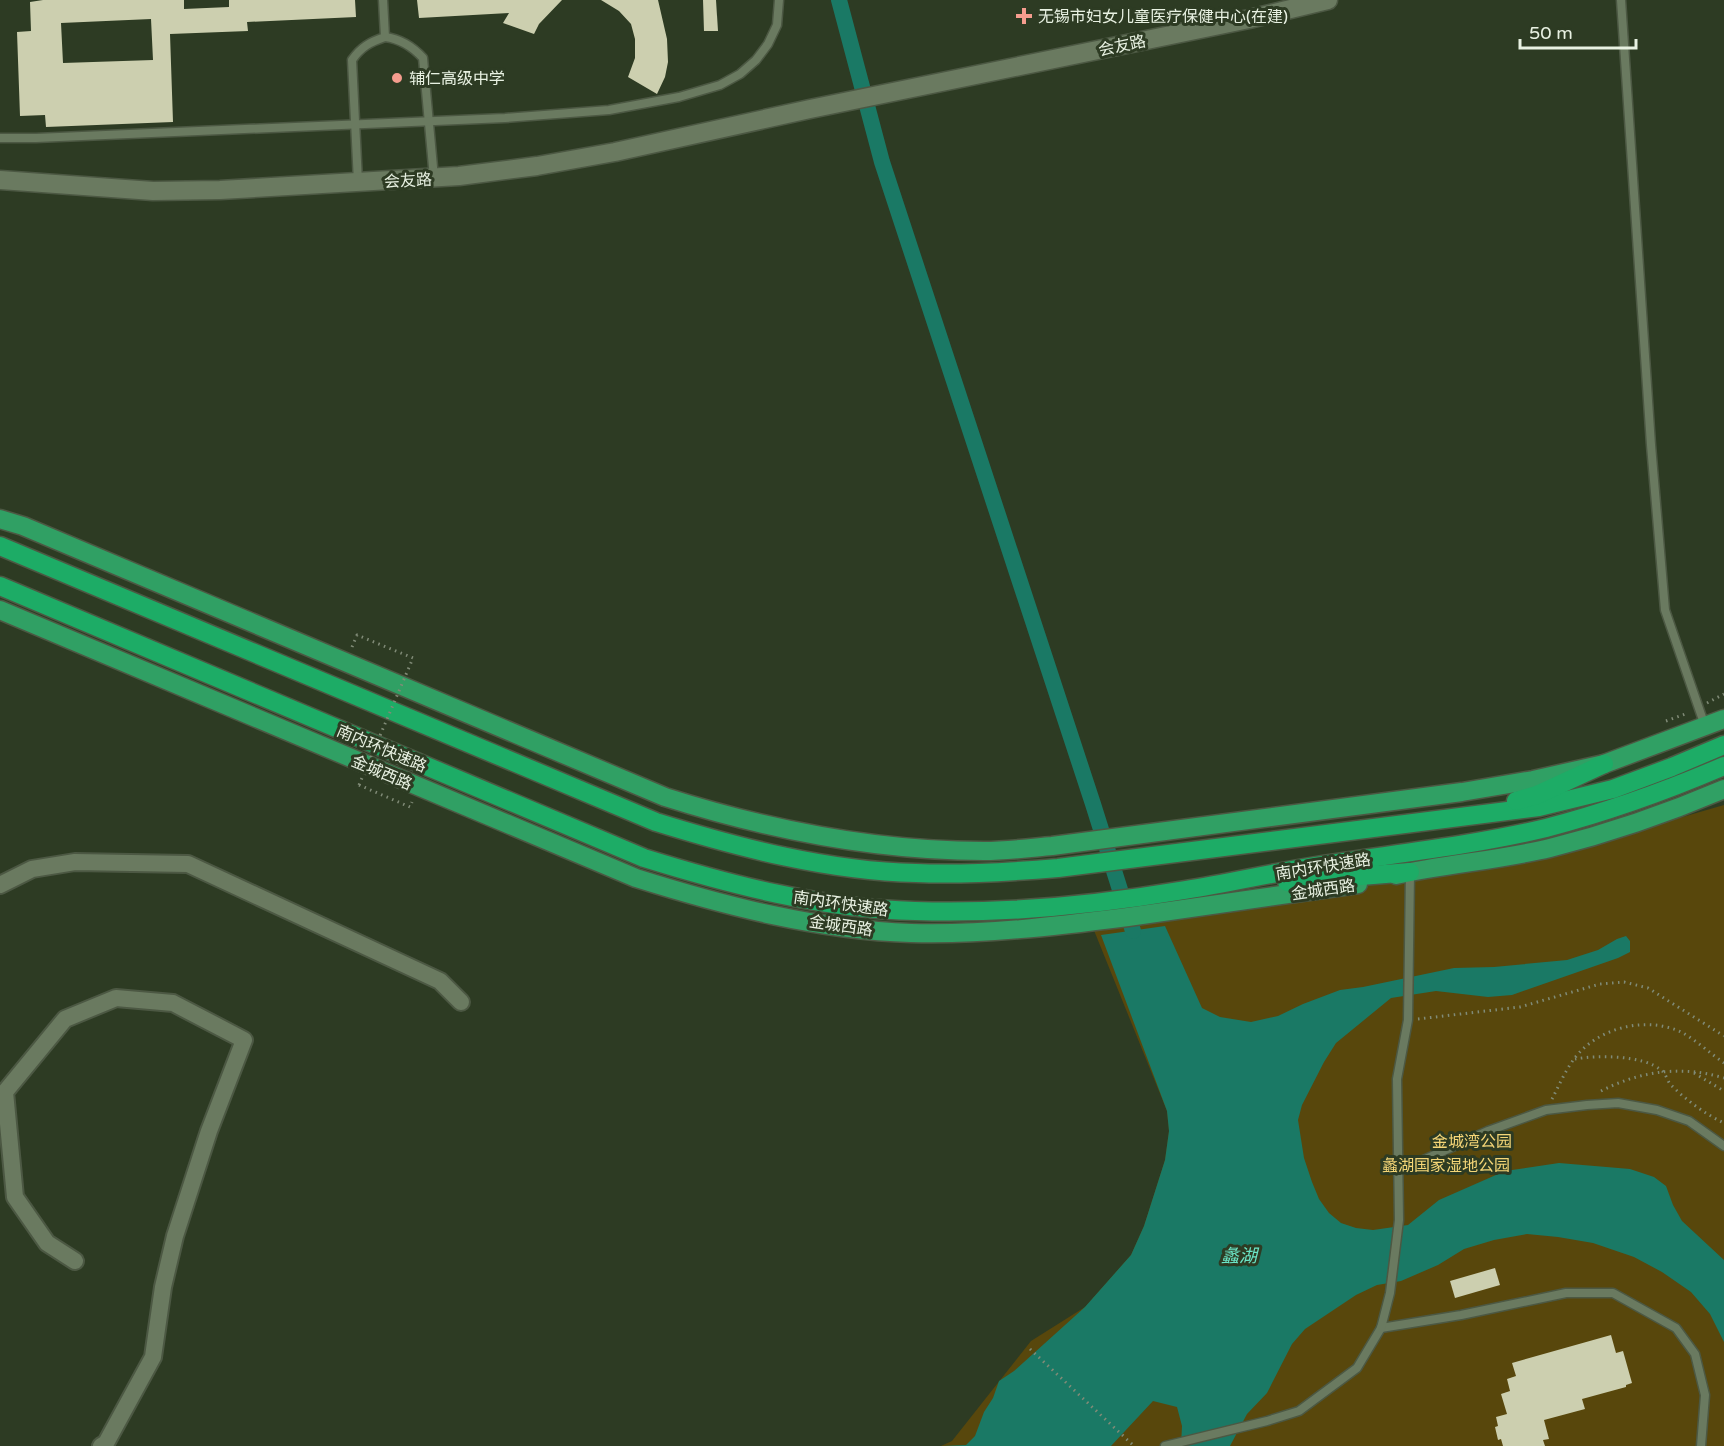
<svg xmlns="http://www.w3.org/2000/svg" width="1724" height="1446" font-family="'Varela Round','Noto Sans SC',sans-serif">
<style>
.green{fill:#58470c}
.water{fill:#1a7965}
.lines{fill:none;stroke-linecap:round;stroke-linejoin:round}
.canal{stroke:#1a7965;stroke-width:16}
.building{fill:#cccfaf;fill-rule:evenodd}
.service-casing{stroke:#4c5843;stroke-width:11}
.minor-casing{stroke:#4c5843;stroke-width:20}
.tertiary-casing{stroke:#4c5843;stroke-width:21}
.primary-casing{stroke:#4c5843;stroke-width:21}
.trunk-casing{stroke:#4c5843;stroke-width:21}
.path{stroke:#808b77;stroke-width:3;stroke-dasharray:1.5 4.5;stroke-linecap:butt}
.service{stroke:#6a7a60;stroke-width:8}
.minor{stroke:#6a7a60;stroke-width:16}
.tertiary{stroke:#6a7a60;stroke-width:18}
.primary{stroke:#30a064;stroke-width:18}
.trunk{stroke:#1dac66;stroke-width:18}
.path-bridge{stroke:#808b77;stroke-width:3;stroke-dasharray:1.5 4.5;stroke-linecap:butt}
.poi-dot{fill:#f59d8e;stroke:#2d3b23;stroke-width:2}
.labels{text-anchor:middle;stroke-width:6;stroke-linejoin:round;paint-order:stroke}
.poi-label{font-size:16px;fill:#e8f1e2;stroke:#2d3b23;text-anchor:start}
.street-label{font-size:16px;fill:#e8f1e2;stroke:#2d3b23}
.park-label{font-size:16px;fill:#f5d677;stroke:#2d3b23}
.water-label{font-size:18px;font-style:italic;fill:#6be6c7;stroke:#2d3b23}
</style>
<rect width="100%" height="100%" fill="#2d3b23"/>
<path class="green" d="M1724 805V1446H941L952 1441 1031 1341 1085 1307 1131 1255 1144 1226 1165 1160 1169 1131 1167 1111 1091 923 1565 851Z"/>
<path class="water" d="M1165 926 1202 1008 1220 1017 1251 1022 1278 1016 1303 1004 1340 990 1363 987 1454 968 1494 967 1567 960 1598 950 1617 939 1626 936 1630 941V952L1618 958 1512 995 1488 997 1436 991 1391 998 1336 1043 1324 1062 1302 1105 1298 1120 1304 1158 1312 1182 1319 1199 1329 1213 1341 1223 1356 1228 1373 1230 1408 1225 1439 1200 1505 1171 1559 1163 1630 1169 1654 1177 1666 1186 1673 1205 1682 1221 1724 1260V1342L1710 1314 1691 1292 1662 1272 1634 1257 1593 1243 1558 1237 1527 1234 1494 1240 1464 1249 1438 1265 1401 1281 1377 1285 1356 1295 1305 1329 1292 1344 1267 1393 1247 1414 1230 1446H1181L1182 1426 1177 1407 1153 1401 1111 1446H943L966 1445 975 1436 984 1412 993 1398 999 1381 1014 1371 1085 1307 1131 1255 1144 1226 1165 1160 1169 1131 1167 1111 1101 935Z"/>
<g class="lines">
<path class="canal" d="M839 0 882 162 1093 804 1133 931"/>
</g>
<g class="building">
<path d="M43 0H184V9L229 7V0H355L356 17 247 22 248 31 170 34 173 122 46 127 45 115 20 116 17 32 31 31 30 2ZM151 19 153 60 63 63 61 23Z"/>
<path d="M417 0H562L539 24 534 34 503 23 509 13 419 18Z"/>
<path d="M601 0H658L667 39 668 62 665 77 657 94 628 77 635 58V39L631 24 619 11Z"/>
<path d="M703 0H716L718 31H704Z"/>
<path d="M1495 1268 1500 1285 1455 1298 1450 1281Z"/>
<path d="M1611 1335 1616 1353 1623 1351 1632 1383 1626 1385V1387L1582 1399 1585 1409 1544 1420 1549 1439 1543 1440 1545 1446H1503L1501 1439 1498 1440 1495 1427 1498 1426 1496 1417 1507 1414 1501 1394 1510 1391 1507 1379 1516 1376 1512 1363Z"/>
</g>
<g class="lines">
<g class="service-casing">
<g id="service">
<path d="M1621 0 1651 445 1665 610 1705 726"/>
<path d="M385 37C401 39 412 46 423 58L434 178"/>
<path d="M0 138H36L505 118 609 110 679 97 720 85 740 74 756 60 768 44 777 25 779 0"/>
<path d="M358 182 352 60C361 47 370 42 385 37L383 0"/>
<path d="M1399 1171 1488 1131 1546 1110 1587 1105 1618 1103 1657 1110 1689 1121 1724 1146"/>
<path d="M1381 1328 1461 1315 1566 1293H1613L1676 1328 1695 1354 1705 1395 1701 1446"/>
<path d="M1165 1446 1267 1421 1299 1411 1357 1368 1381 1328 1390 1293 1399 1220 1397 1079 1408 1020 1410 873"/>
</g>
</g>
<g class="minor-casing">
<g id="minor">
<path d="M0 885 32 869 75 862 188 864 440 981 461 1002"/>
<path d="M75 1261 47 1243 15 1197 5 1092 65 1019 116 998 173 1003 244 1040 209 1131 175 1236 163 1287 153 1357 106 1443 101 1446"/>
</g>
</g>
<g class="tertiary-casing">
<path id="tertiary" d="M0 180 153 191 220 190 459 176 537 166 615 152 810 109 1249 19 1328 0"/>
</g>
<g class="primary-casing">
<g id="primary">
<path d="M0 519 23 526 665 797C769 830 875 851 984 851 1007 851 1030 848 1052 846L1462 792 1533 780 1604 764 1724 719"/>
<path d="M0 610 636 878C725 906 818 930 911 933 984 935 1057 926 1128 917 1205 906 1281 895 1358 884"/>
<path d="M1396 875C1447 864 1500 860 1550 848 1610 833 1668 813 1724 789"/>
</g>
</g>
<g class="trunk-casing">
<g id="trunk">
<path d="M0 546 656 822C740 848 828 871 916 873 963 875 1010 872 1058 868L1539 807 1613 789 1672 767 1724 745"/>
<path d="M0 586 644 858C731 885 823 909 915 911 1005 914 1096 905 1185 890 1229 883 1272 873 1316 866 1392 854 1471 846 1546 828 1607 812 1666 791 1724 766"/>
<path d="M1516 801 1537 795 1604 764"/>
<path d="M1287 882 1410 872"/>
</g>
</g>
<g class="path">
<path d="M352 647 357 635 413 658"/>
<path d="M1707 703 1724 694"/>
<path d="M1666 721 1688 713"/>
<path d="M359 785 410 807 412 802"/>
<path d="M1418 1019 1520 1007 1600 984 1624 982 1648 988 1724 1036"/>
<path d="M1575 1059C1597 1055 1643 1055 1661 1070 1666 1073 1667 1081 1671 1085 1686 1100 1705 1114 1724 1123"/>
<path d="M1694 1073 1724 1091"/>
<path d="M1601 1091C1640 1071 1682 1065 1724 1078"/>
<path d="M1552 1099C1561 1082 1569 1061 1584 1048 1609 1025 1652 1017 1683 1033 1697 1041 1711 1054 1724 1063"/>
<path d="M1030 1349 1134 1446"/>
</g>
<use href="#service" class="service"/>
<use href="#minor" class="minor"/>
<use href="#tertiary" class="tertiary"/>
<use href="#primary" class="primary"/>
<use href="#trunk" class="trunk"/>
<path class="path-bridge" d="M359 785 413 658"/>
</g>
<g class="poi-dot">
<path d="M1021 7h6v6h6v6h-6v6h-6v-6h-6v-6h6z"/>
<circle cx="397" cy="78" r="6"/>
</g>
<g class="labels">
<g class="poi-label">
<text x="1038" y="22">无锡市妇女儿童医疗保健中心(在建)</text>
<text x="409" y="84">辅仁高级中学</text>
</g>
<g class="street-label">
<text transform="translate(1122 45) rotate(-12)" y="6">会友路</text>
<text transform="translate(408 180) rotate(-3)" y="6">会友路</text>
<text transform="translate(382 748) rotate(23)" y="6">南内环快速路</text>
<text transform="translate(382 772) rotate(23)" y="6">金城西路</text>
<text transform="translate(1323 866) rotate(-9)" y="6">南内环快速路</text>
<text transform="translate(1323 889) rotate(-8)" y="6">金城西路</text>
<text transform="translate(841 903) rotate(8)" y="6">南内环快速路</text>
<text transform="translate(841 925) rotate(8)" y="6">金城西路</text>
</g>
<g class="park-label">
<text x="1472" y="1147">金城湾公园</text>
<text x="1446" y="1171">蠡湖国家湿地公园</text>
</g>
<g class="water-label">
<text x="1239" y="1262">蠡湖</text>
</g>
</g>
<path d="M1520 39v9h116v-9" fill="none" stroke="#e8f1e2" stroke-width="3"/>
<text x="1529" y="39" font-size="18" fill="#e8f1e2" stroke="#2d3b23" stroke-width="4.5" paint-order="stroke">50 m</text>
</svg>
